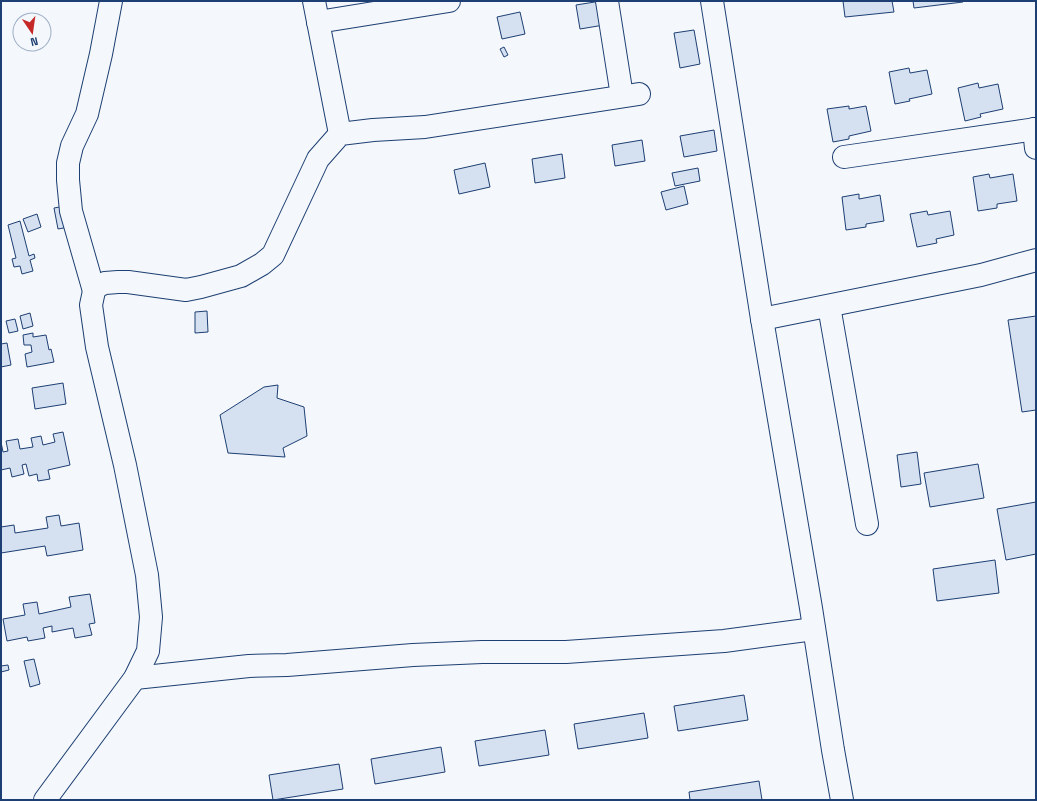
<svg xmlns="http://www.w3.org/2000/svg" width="1037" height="801" font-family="'Space Grotesk',sans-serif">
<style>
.building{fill:#d5e0f0;stroke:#1d3f73}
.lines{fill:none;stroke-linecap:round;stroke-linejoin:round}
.minor-casing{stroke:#1d3f73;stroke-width:24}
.minor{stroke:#f4f7fb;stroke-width:22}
</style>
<rect width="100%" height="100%" fill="#f4f7fb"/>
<g class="building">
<path d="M601 1 604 25 580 29 576 5Z"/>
<path d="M843 1H892L894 12 845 17Z"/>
<path d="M913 1H962L963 2 914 8Z"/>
<path d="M520 12 525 34 502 39 497 17Z"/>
<path d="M694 30 700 64 680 68 674 33Z"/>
<path d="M504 47 508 55 504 57 500 49Z"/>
<path d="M909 68 910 73 927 70 932 94 909 99 910 101 895 104 889 72Z"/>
<path d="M978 83 979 88 998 84 1003 109 980 114 981 117 965 121 958 88Z"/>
<path d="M849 106V109L866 106 871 131 849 136V139L833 142 827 109Z"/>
<path d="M714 130 717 151 684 157 680 136Z"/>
<path d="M642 140 645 161 615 166 612 145Z"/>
<path d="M562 154 565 178 535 183 532 159Z"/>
<path d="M485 163 490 187 459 194 454 170Z"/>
<path d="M698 168 700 181 675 186 672 173Z"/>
<path d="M989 174 990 178 1013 174 1017 201 997 204V208L978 211 973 177Z"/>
<path d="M684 186 688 204 666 210 661 192Z"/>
<path d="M859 194V199L880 195 884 221 866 224V227L846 230 842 197Z"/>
<path d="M65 206 69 227 58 229 54 208Z"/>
<path d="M927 211 928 215 950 211 954 235 936 239 937 243 917 247 910 214Z"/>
<path d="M37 214 41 227 28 232 23 219Z"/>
<path d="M20 221 29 256 34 254 35 258 30 260 33 271 22 274 20 266 14 267 12 259 16 258 8 225Z"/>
<path d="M207 311 208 332 195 333V312Z"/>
<path d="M30 313 33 326 23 329 20 316Z"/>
<path d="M1036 316V410L1022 412 1008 320Z"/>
<path d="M15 319 18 331 9 333 6 321Z"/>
<path d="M33 333V337L46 335 49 350 51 349 54 362 27 367 25 354 32 352 31 345H24L23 335Z"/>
<path d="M7 343 11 365 1 367V344Z"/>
<path d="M63 383 66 404 35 409 32 388Z"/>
<path d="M278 385 277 398 304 407 307 436 283 448 285 457 228 453 220 415 264 387Z"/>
<path d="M63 432 70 465 48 470 50 479 38 481 37 474 29 476 26 464 22 465 24 474 12 477 10 468 1 470V442L3 452 8 451 6 441 18 439 20 449 33 447 31 438 41 436 43 445 55 442 53 434Z"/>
<path d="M917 452 921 484 901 487 897 455Z"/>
<path d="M978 464 984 498 930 507 924 473Z"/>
<path d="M1036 502V554L1006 560 997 509Z"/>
<path d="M59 515 61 526 79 523 83 550 47 556 45 546 1 553V527L14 525 15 533 48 528 46 517Z"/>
<path d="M995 560 999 593 937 601 933 569Z"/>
<path d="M90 594 95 623 89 624 92 635 75 638 73 628 52 632V626L43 628 45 638 28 641 27 637 7 641 3 619 25 615 23 604 37 602 39 614 71 607 69 597Z"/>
<path d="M34 659 40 684 30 687 24 661Z"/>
<path d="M8 665 9 670 1 672V666Z"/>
<path d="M744 695 748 720 678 731 674 706Z"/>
<path d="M644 713 648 738 578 749 574 724Z"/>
<path d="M545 730 549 755 479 766 475 741Z"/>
<path d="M441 747 445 772 375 784 371 759Z"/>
<path d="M339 764 343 789 273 800 269 775Z"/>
<path d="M759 781 762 800H690L689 792Z"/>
</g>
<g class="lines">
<g class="minor-casing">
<g id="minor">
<path d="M314 1 340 134"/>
<path d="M607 1 622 96"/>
<path d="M712 1 762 319 811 608 833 750 842 800"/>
<path d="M318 22 449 1"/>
<path d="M1034 129 1036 148"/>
<path d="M844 157 1036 129"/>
<path d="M94 291 71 211 68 180V163L72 146 87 114 101 54 111 1"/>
<path d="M829 306 867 524"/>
<path d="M762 319 981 275 1036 260"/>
<path d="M135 678 249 666 287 665 413 655 482 652H566L724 641 814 629"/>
<path d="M45 800 135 678 148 651 151 617 147 575 125 465 97 347 91 305 94 291 98 286 105 283 118 282H128L186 290 201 287 241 276 262 264 273 255 318 159 340 134 373 130 425 127 639 94"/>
</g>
</g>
<use href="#minor" class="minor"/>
</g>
<rect width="1037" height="801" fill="none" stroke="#1d3f73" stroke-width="4"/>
<g transform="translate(32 32) rotate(167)"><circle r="19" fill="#f4f7fb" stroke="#9eadc5"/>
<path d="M0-3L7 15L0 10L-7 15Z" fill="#c62828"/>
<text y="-6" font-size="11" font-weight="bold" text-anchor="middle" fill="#1d3f73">N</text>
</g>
</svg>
